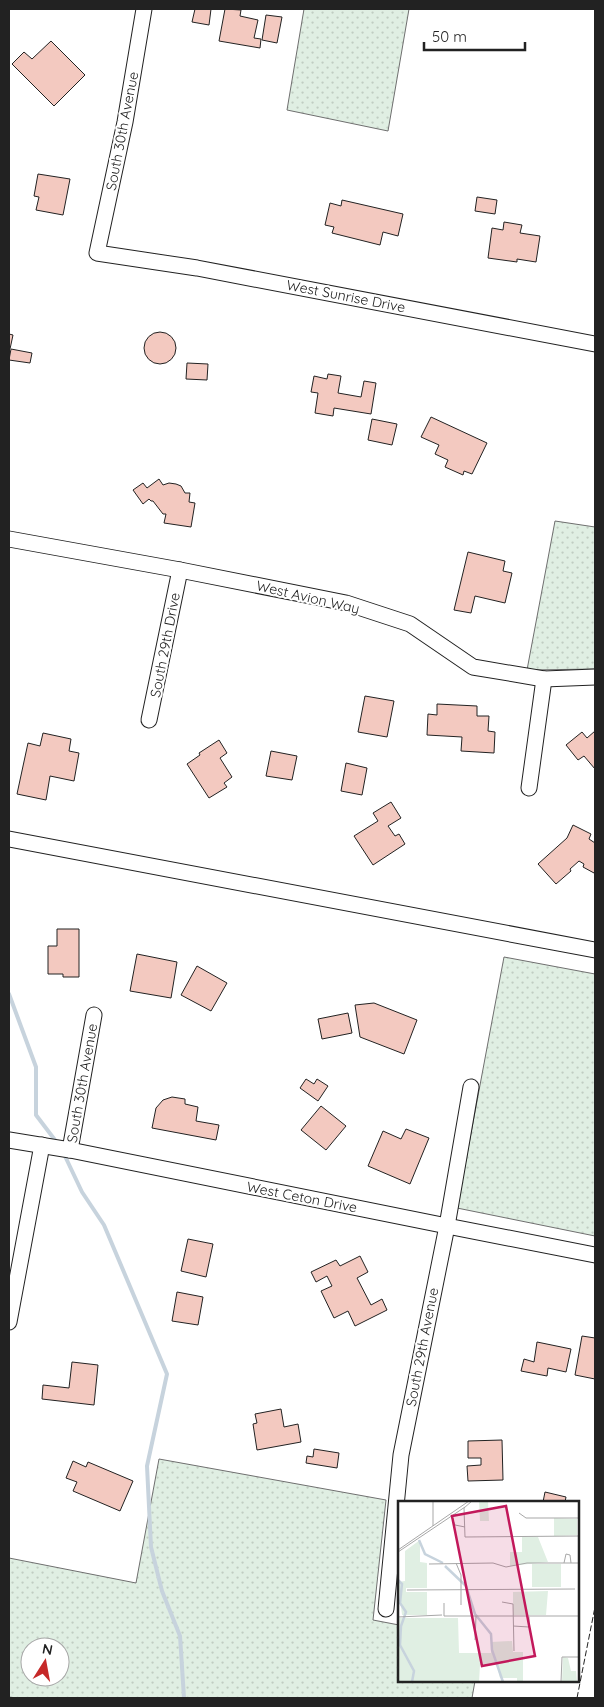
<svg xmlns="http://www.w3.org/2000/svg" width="604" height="1707" font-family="Quicksand,sans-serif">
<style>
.grass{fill:url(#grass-dots);stroke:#6f6f6f;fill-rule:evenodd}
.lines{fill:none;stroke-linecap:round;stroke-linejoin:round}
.stream{stroke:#c7d3dd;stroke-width:4}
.building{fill:#f3c9c0;stroke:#222}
.minor-casing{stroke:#222;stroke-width:17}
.minor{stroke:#fff;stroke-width:15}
.fence{stroke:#222;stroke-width:1;stroke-dasharray:6 2.5;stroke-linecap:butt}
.labels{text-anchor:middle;stroke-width:4;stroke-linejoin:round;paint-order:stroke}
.street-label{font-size:14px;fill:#222;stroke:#fff}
.inset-river{fill:none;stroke:#c7d3dd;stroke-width:2.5}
.inset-road{fill:none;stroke:#a7a7a7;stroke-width:1}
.view{fill:#c2185b;fill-opacity:0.15;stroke:#c2185b;stroke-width:2.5}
.inset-edge{fill:none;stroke:#222;stroke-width:2.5}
</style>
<defs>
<pattern id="grass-dots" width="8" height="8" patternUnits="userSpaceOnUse" patternTransform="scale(1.25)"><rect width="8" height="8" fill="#e0efe3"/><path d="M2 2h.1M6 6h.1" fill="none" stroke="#c0cdc2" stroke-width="1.8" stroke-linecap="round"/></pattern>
</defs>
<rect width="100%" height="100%" fill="#fff"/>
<g class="grass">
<path d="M304 9H409L388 131 287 110Z"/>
<path d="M555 521 595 527V669L527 670Z"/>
<path d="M504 957 595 974V1236L457 1208Z"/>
<path d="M159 1459 386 1500 373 1620 399 1625V1681H475L472 1698H17L9 1697V1558L136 1583ZM30 1647H60V1677H30Z"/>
</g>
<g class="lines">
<g class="stream">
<path d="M9 994 36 1067V1115L58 1144"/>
<path d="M64 1154 82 1192 104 1225 167 1374 147 1466 151 1547 162 1591 180 1636 184 1698"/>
</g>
</g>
<g class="building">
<path d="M195 9H211L209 25 192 22Z"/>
<path d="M225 9 241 10 240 16 258 20 254 38 261 39 260 48 219 41Z"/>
<path d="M266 15 282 17 277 43 262 40Z"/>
<path d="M51 41 85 75 54 106 12 64 24 52 32 59Z"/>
<path d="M38 174 70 179 63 215 36 210 39 197 34 196Z"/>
<path d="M477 197 497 200 495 214 475 211Z"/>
<path d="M342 200 403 214 398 236 383 232 380 245 332 233 334 227 325 225 330 203 341 206Z"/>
<path d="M504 222 522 225 520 233 540 236 536 262 517 259V262L488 258 492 228 503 230Z"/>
<circle cx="160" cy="348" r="16"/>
<path d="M9 334 13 335 10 349H9Z"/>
<path d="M11 349 32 353 30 363 9 360Z"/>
<path d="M187 363 208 364 207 380 186 379Z"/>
<path d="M328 374 341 376 338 393 361 397 364 381 376 383 371 414 334 408 333 416 315 413 318 393 311 392 314 376 327 379Z"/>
<path d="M431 417 487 443 472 474 464 471 463 475 445 467 448 460 435 454 439 445 421 437Z"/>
<path d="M372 419 397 424 392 445 368 440Z"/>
<path d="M159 479 163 485 169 483 176 484 181 486 185 493H190L189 502 195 503 191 527 164 523 166 514H163L153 501H151L149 499 143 504 133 490 143 483 147 488Z"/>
<path d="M468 552 505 561 503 571 512 573 505 603 475 596 471 613 454 610Z"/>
<path d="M365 696 394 701 387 737 358 732Z"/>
<path d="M437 704 477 706V716H489L488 731 495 732 494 753 461 751 462 737 427 735 428 714 437 715Z"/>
<path d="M595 731V769L584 756 578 760 566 745 582 732 587 738Z"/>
<path d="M43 733 71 739 69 751 79 753 74 781 50 776 46 800 17 794 28 743 40 746Z"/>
<path d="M219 740 227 753 220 758 232 777 224 783 227 787 209 798 187 764 200 755 199 753Z"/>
<path d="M271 751 297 756 292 780 266 776Z"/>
<path d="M346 763 367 768 362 795 341 791Z"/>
<path d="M391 802 401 818 388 826 395 836 399 834 405 844 373 865 354 836 378 821 373 813Z"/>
<path d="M573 825 591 834 589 839 595 843V871L594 873 583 867 584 864 579 861 570 869 571 871 556 884 538 864 567 838Z"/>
<path d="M57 929H79V977H63V974H48V946H57Z"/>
<path d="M137 954 177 962 171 998 130 991Z"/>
<path d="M197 966 227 983 211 1011 181 995Z"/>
<path d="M374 1003 417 1020 404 1054 360 1037 355 1005Z"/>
<path d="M348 1013 352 1033 322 1039 318 1019Z"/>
<path d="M306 1079 314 1084 317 1079 328 1086 318 1101 300 1088Z"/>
<path d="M172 1097 185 1099V1104L198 1107 196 1121 219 1125 216 1140 152 1128 156 1108 163 1100Z"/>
<path d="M321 1106 346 1126 326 1150 301 1130Z"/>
<path d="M406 1129 429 1138 410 1184 368 1166 383 1131 401 1139Z"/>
<path d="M188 1239 213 1244 206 1277 181 1271Z"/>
<path d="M360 1256 368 1272 357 1278 371 1305 382 1299 387 1310 355 1326 348 1311 334 1318 321 1291 332 1286 327 1276 316 1282 311 1272 336 1260 340 1266Z"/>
<path d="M177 1292 203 1297 198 1325 172 1321Z"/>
<path d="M582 1336 595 1338V1379L575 1375Z"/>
<path d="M537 1342 571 1349 566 1372 548 1368 547 1376 521 1371 524 1359 534 1362Z"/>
<path d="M72 1362 98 1365 94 1405 42 1399 43 1385 69 1388Z"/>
<path d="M281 1409 284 1427 298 1424 301 1442 257 1450 253 1424 257 1423 255 1414Z"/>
<path d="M502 1440 503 1480 468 1481 467 1466 481 1465V1458H468V1441Z"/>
<path d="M314 1449 339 1453 337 1468 306 1463 307 1456 313 1457Z"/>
<path d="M73 1461 86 1467 88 1462 133 1481 120 1511 73 1491 77 1482 66 1478Z"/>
<path d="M545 1492 566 1497 565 1502H543Z"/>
</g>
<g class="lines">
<g class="minor-casing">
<g id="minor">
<path d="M144 9 125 122 97 253 197 268 595 344"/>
<path d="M9 539 180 570 346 603 410 624 473 667 544 679 595 677"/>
<path d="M149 720 180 570"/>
<path d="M529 788 544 679"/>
<path d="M9 839 595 950"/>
<path d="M9 1140 70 1150 447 1226 595 1255"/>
<path d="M70 1150 94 1015"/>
<path d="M9 1322 42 1145"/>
<path d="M386 1609 401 1455 447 1226 471 1087"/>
</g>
</g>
<use href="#minor" class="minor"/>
<path class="fence" d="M577 1698 595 1607"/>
</g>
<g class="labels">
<g class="street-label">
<text transform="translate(122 131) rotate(-79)" y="5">South 30th Avenue</text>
<text transform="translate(346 296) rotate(11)" y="5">West Sunrise Drive</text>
<text transform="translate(308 597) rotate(13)" y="5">West Avion Way</text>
<text transform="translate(165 645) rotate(-79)" y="5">South 29th Drive</text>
<text transform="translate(82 1083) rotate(-80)" y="5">South 30th Avenue</text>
<text transform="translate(302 1197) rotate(11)" y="5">West Ceton Drive</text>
<text transform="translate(422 1347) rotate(-79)" y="5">South 29th Avenue</text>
</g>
</g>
<g transform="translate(398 1501)">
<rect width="181" height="181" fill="#fff"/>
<path d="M81 0H90L91 20H82ZM156 17 179 18V34L156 35ZM124 36H140L150 61 112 65V51H124ZM22 39V61L29 62V87H8V91H29V114H4L0 81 7 80V50ZM134 63H163V86H134ZM150 90 148 114H115V91ZM0 117H60L61 152H93V141L114 140 115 151H125V181H119V177H102L99 164H82L81 181H0ZM165 156 170 157 173 170H178L179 181H164Z" fill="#e0efe3"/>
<path class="inset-river" d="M21 39 27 53 45 62M47 65 68 85 77 113 93 133 94 149 105 181M0 79 4 83 2 102 8 111 3 125 2 144 16 170 14 181"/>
<path class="inset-road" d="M35 0V25M74 0 66 7 67 36 182 35M121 12 128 17H182M53 15 57 24 67 26M0 49 71 0M0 51 67 6M58 62 63 74V104M166 62 168 53 172 54 173 62M31 63 95 62 108 66 129 62H182M9 89 177 88M104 101 115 103 116 150M46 102V115H182M0 116 44 114M115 125 131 126V116M77 139 78 115M163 181 164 156H182"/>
<path class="view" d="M108 5 137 155 84 165 54 15Z"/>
<rect width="181" height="181" class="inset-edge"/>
</g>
<rect width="604" height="1707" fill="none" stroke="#222222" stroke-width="20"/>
<g transform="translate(45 1662) rotate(11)"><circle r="24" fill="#ffffff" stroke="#a7a7a7"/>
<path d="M0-4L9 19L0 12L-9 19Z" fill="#c62828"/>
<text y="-8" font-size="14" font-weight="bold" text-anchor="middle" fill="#222222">N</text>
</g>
<path d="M424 42v8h101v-8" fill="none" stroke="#222222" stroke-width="2.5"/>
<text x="432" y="42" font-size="15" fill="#222222" stroke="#ffffff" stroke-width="4" paint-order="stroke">50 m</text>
</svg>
